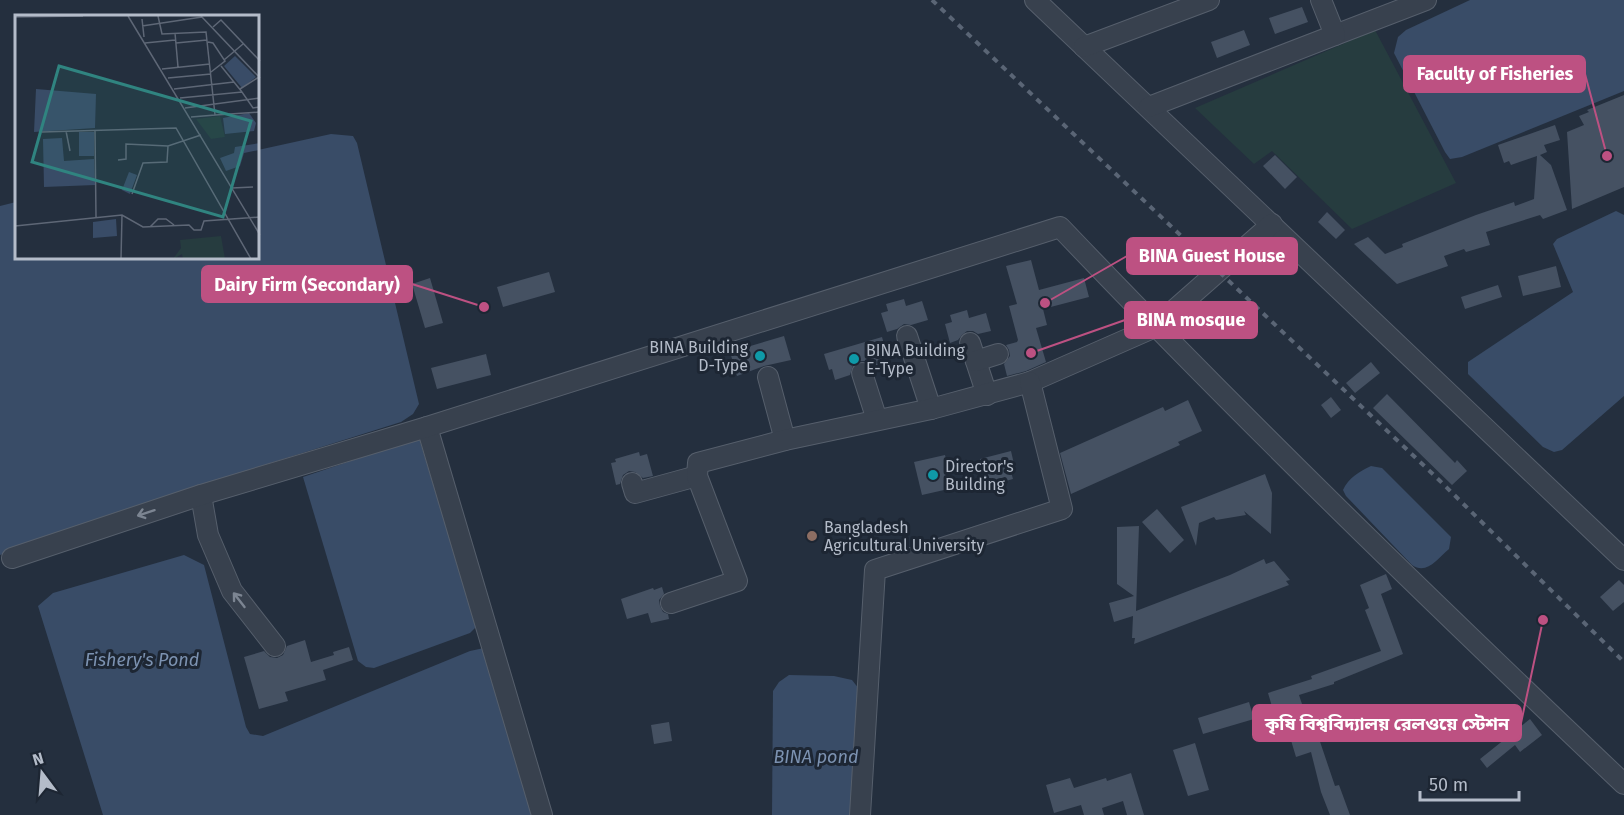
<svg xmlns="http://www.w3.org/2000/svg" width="1624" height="815" font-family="'Fira Sans','Noto Sans Bengali',sans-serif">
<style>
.green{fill:#263c3f}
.water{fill:#394c67}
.building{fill:#455162}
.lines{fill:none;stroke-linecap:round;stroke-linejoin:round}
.minor-casing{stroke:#565f6c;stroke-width:22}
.minor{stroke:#38414e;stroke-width:20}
.rail{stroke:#5a6575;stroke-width:4;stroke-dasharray:6 6;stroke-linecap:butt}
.oneway{stroke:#7c8592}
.culture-dot{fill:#0f9aa8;stroke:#1d2633;stroke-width:2}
.education-dot{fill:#8d6e63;stroke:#1d2633;stroke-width:2}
.labels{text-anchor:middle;stroke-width:6;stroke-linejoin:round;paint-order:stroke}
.poi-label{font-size:16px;fill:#b4bcc9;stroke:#1d2633;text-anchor:start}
.water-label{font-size:18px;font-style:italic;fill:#7c92b1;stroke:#1d2633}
.inset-road{fill:none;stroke:#5e6776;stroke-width:1.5}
.view{fill:#308480;fill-opacity:0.15;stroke:#308480;stroke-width:3}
.inset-edge{fill:none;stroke:#b4bcc9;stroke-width:3}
.leader{fill:none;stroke:#bd5182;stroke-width:2}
.callout-dot{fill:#bd5182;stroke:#1d2633;stroke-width:2}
.callout{fill:#bd5182;stroke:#bd5182;stroke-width:2}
.callout-label{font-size:18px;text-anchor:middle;font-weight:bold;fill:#fff}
</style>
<rect width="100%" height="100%" fill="#242f3e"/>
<path class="green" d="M1375 30 1456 183 1352 229 1272 151 1254 164 1195 108Z"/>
<g class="water">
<path d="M1470 0H1624V91L1462 157 1450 159 1445 152 1394 53 1398 37 1406 30Z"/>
<path d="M331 134 353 136 357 143 419 404 413 414 401 422 169 495 0 555V206L16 202V258H258V150Z"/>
<path d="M1616 211 1624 215V396L1562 450 1554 452 1543 447 1468 374V362L1573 292 1553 244 1557 239Z"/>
<path d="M419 438 475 622V628L470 633 374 668 366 667 358 661 303 477Z"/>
<path d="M1371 466 1382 468 1451 537 1449 549C1437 559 1427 575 1412 565L1346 496 1343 490C1348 478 1360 471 1371 466Z"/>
<path d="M184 555 204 565 246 727 250 734 263 736 470 651 484 648 540 815H103L38 606 53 593Z"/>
<path d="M789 675 834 676 852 680 859 689V815H772L773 691 779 682Z"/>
</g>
<g class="building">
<path d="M1302 7 1308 22 1275 34 1269 18Z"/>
<path d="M1244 30 1250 45 1217 58 1211 42Z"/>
<path d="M1624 95V187L1572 209 1567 132 1584 125 1579 116 1589 112 1587 110Z"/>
<path d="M1555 125 1560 140 1544 145 1547 152 1540 155 1551 165 1567 210 1543 219 1540 215 1486 232 1490 245 1466 252 1464 249 1444 256 1448 266 1397 284 1354 244 1368 237 1385 254 1403 247 1402 244 1476 215 1514 202 1515 206 1534 199 1537 156 1511 165 1509 161 1504 163 1498 145Z"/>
<path d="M1275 155 1297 177 1285 189 1263 166Z"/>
<path d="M1327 212 1345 230 1336 239 1318 222Z"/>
<path d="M1031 260 1039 290 1084 278 1089 297 1043 309 1047 325 1036 328 1046 362 1026 371 1007 376 1004 364 1010 356 1009 350 1006 345 1017 342 1018 340 1009 306 1017 304 1006 266Z"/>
<path d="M1556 266 1561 287 1523 296 1518 276Z"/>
<path d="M549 272 555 292 503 307 497 287Z"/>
<path d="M430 278 443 323 425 328 412 284Z"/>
<path d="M1498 285 1502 297 1465 309 1461 297Z"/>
<path d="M904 299 906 306 922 301 928 320 911 325 904 324 897 329 887 332 881 313 888 311 886 304Z"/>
<path d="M967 310 969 318 986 313 991 331 978 334 973 331H967L962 335 958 340 950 343 945 324 952 322 950 315Z"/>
<path d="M784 336 791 360 764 366 737 376 730 352Z"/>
<path d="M882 337 886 351 881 353 885 364 873 368 865 361H859L853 365 850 375 835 380 832 369 829 370 824 354Z"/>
<path d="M486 354 491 375 437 389 431 368Z"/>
<path d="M1371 362 1380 373 1355 393 1346 383Z"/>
<path d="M1387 394 1455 463 1457 460 1467 471 1452 485 1373 408Z"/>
<path d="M1331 397 1341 410 1331 418 1321 405Z"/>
<path d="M1188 400 1202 431 1178 442 1180 445 1071 494 1060 453 1163 407 1165 411Z"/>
<path d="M1011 451 1014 464 1009 465 1013 479 987 486 980 459Z"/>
<path d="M639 452 640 456 647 454 653 476 643 478 635 472 629 471 623 475 620 484 616 485 611 463 616 462 615 459Z"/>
<path d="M945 455 953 488 922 495 914 462Z"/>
<path d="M1265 474 1272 493 1271 534 1244 511 1246 515 1216 520 1214 517 1199 523 1196 546 1181 507Z"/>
<path d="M1157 509 1184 540 1170 553 1142 522Z"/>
<path d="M1139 526 1136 611 1230 575 1264 559 1266 564 1274 561 1290 580 1286 581 1289 585 1134 644 1135 638H1132L1133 616 1114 622 1109 603 1134 596 1117 584V527Z"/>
<path d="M1386 574 1392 589 1381 594 1403 654 1334 682V684L1299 695 1306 716 1311 715 1335 786 1339 785 1350 815H1330L1321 792 1311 752 1296 757 1281 707 1273 710 1268 693 1312 679 1311 676 1381 651 1365 610 1369 608 1360 585Z"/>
<path d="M1619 580 1624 585V602L1613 611 1600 597Z"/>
<path d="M662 587 664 594 659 600 660 606 663 612 668 614 669 619 651 623 648 613 627 619 621 599 653 588 654 590Z"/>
<path d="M305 640 311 662 334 655 333 652 349 647 353 660 323 670 326 680 285 692 288 701 259 709 244 657 264 651 270 657 277 658 283 655 287 646Z"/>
<path d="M1249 702 1254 719 1203 734 1198 718Z"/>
<path d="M1530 719 1542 735 1520 752 1515 745 1487 768 1480 759Z"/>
<path d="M669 722 672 741 654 744 651 725Z"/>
<path d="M1195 743 1209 790 1188 796 1173 750Z"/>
<path d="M1131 773 1144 815H1127L1123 801 1102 808 1104 815H1084L1081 805 1054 813 1046 785 1070 778 1074 788 1106 778 1107 781Z"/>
</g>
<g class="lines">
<g class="minor-casing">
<g id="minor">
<path d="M1035 0 1624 560"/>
<path d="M1335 35 1426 0"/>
<path d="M1084 47 1209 0"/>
<path d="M1149 107 1335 35 1321 0"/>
<path d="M907 336 931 409"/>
<path d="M970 343 987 395"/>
<path d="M976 361 998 354"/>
<path d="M862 373 877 420"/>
<path d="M768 377 785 440"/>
<path d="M427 427 542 815"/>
<path d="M632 483 635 493 697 476"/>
<path d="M201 495 208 535 232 591 275 646"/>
<path d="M12 558 201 495 427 427 1060 227C1242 418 1432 602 1624 784"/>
<path d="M671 603 737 581 697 476 698 463 785 440 931 409 1030 382 1155 327 1272 224"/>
<path d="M860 815 875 570 1062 509 1030 382"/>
</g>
</g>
<use href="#minor" class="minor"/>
<path class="rail" d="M932 0 1437 478 1624 662"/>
</g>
<defs><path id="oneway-shaft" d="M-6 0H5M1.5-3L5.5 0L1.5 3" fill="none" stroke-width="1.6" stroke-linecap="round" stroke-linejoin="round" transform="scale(1.5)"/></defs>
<g class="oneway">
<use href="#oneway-shaft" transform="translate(146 513) rotate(162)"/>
<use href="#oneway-shaft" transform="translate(239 600) rotate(-128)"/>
</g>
<g class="culture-dot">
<circle cx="760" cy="356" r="6"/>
<circle cx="854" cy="359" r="6"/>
<circle cx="933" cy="475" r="6"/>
</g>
<circle class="education-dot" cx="812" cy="536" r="6"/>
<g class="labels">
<g class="poi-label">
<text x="748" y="353" text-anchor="end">BINA Building<tspan x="748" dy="18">D-Type</tspan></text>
<text x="866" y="356">BINA Building<tspan x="866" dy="18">E-Type</tspan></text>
<text x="945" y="472">Director's<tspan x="945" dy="18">Building</tspan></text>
<text x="824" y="533">Bangladesh<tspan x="824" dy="18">Agricultural University</tspan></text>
</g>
<g class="water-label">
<text x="142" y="666">Fishery's Pond</text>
<text x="816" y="763">BINA pond</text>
</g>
</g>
<g transform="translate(15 15)">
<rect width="244" height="244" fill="#242f3e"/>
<path d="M205 101 210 122 196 124 181 104ZM206 221 210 244H168L167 239 158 244 166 233 165 225Z" fill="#263c3f"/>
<path d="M220 41 241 62 227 73 209 51ZM21 74 81 79 80 113 19 117ZM234 98 241 108 239 116 210 119 208 103ZM64 117H79V141H64ZM47 123 49 146 79 144 80 170 29 172 28 124ZM245 128 244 135 229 138 225 151 211 156 205 143 219 138 220 132ZM114 157 122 160 115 179 107 175ZM101 204 102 221 78 223V207Z" fill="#394c67"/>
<path class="inset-road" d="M113 1 245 220M143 1 147 19 191 17 200 100 176 102M186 1 245 63M0 2 68 1M127 4 129 22M127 11 187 2M198 12 206 5 245 46M160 18 163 52M193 27 198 28 210 46 196 57M130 28 160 25M161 28 192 25M209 45 228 29M206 51 227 77M147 54 195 49M153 63 196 59M159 74 219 67M225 74 244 62M165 83 227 77 238 93 245 92M170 93 245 83M200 100 245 97M51 116 55 136M80 116 81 202M27 117 161 113 236 244M103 145 111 144V129L153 131 186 120M217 173 238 172M117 179 128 148 152 147 153 131M0 211 107 200 128 212 174 210 179 215H186L189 206 245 202M135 212 143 204H151L159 210M106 244 107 200"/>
<path class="view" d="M44 51 236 106 208 202 17 147Z"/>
<rect width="244" height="244" class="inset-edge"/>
</g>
<path class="leader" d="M1607 156L1585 74M1045 303L1127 256M484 307L412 284M1031 353L1125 320M1543 620L1521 723"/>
<g class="callout-dot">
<circle cx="1607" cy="156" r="6"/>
<circle cx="1045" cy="303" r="6"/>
<circle cx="484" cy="307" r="6"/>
<circle cx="1031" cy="353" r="6"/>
<circle cx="1543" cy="620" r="6"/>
</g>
<g class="callout">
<rect x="1404" y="56" width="181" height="36" rx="6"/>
<rect x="1127" y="238" width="170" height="36" rx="6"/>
<rect x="202" y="266" width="210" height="36" rx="6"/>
<rect x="1125" y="302" width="132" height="36" rx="6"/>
<rect x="1253" y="705" width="268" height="36" rx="6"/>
</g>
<g class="callout-label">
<text x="1495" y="80">Faculty of Fisheries</text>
<text x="1212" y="262">BINA Guest House</text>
<text x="307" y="291">Dairy Firm (Secondary)</text>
<text x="1191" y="326">BINA mosque</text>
<text x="1387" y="730">কৃষি বিশ্ববিদ্যালয় রেলওয়ে স্টেশন</text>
</g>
<g transform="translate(42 773) rotate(344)" stroke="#1d2633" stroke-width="4.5" paint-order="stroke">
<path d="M0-4.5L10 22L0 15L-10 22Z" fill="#b4bcc9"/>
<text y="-9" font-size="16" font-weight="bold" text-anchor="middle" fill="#b4bcc9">N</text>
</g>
<path d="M1420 791v9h99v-9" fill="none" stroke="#b4bcc9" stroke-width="3"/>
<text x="1429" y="791" font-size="18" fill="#b4bcc9" stroke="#1d2633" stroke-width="4.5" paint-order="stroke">50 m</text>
</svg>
